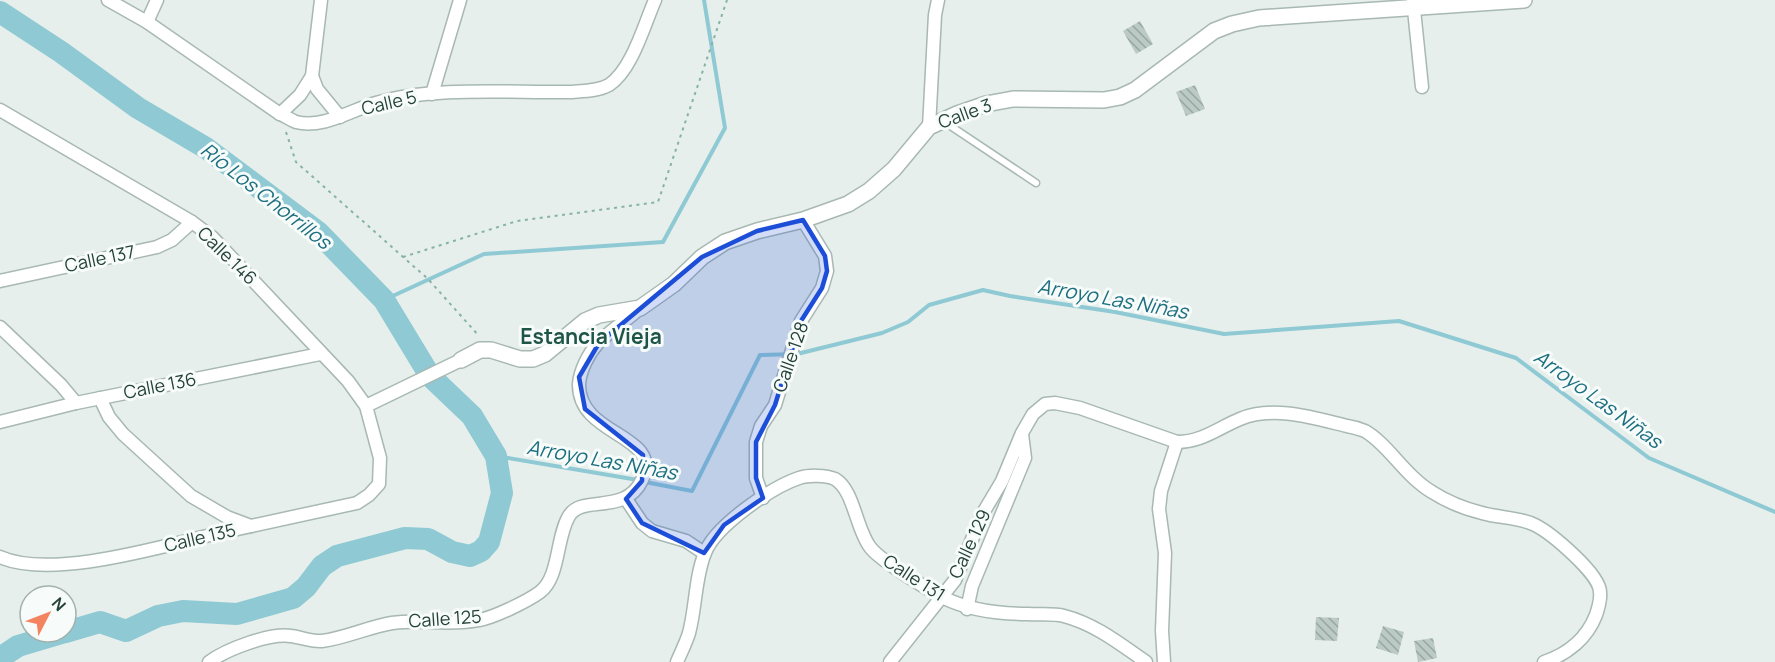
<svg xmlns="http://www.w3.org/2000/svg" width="1775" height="662" font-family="Manrope,sans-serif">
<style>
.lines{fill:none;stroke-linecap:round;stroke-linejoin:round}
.stream{stroke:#8ec9d4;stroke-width:4}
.river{stroke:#8ec9d4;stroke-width:22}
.building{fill:url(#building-back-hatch)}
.service-casing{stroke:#a8b8b2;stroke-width:9}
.minor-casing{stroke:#a8b8b2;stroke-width:15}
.tertiary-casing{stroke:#a8b8b2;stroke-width:18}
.path{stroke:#86b3a5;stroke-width:2;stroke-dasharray:3 4.5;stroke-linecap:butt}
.service{stroke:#fff;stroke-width:6}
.minor{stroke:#fff;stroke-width:12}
.tertiary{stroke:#fff;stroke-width:15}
.marked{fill:#1d4ed8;fill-opacity:0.2;stroke:#1d4ed8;stroke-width:4.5;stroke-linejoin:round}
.labels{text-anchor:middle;stroke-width:6;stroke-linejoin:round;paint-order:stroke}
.street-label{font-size:18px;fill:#24423a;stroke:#f7fbf9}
.water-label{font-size:20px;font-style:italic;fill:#1c6f80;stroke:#f7fbf9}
.quarter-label{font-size:21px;font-weight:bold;fill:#1f5548;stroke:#f7fbf9}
</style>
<defs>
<pattern id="building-back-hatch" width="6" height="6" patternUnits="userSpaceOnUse" patternTransform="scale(1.5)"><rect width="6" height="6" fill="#bbcac4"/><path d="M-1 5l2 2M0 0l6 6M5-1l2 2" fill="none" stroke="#98a6a0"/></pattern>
</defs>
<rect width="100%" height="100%" fill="#e6efeb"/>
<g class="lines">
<g class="stream">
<path d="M384 300 484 254 663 242 725 128 704 0"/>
<path d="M496 456 638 480"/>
<path d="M645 482 692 491 760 355 797 354 882 333 908 322 929 305 983 290 1010 296 1115 312 1224 334 1399 321 1516 358 1649 458 1775 512"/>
</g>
<g class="river">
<path d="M0 12 61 52 138 108 206 148 318 232 384 300 430 376 472 416 496 456 502 493 489 542 481 551 470 556 452 552 428 539 405 538 337 556 322 566 306 587 293 598 237 614 183 611 158 616 126 631 100 622 66 632"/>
<path d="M0 658 18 646 65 632"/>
</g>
</g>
<g class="building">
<path d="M1140 21 1153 44 1136 54 1123 31Z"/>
<path d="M1195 85 1205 109 1186 116 1176 92Z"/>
<path d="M1316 617 1339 618 1337 641 1315 640Z"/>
<path d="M1383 626 1404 632 1398 655 1376 648Z"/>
<path d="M1433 638 1437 658 1418 662 1414 641Z"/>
</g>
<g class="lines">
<g class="service-casing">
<path id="service" d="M943 121 1036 183"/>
</g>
<g class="minor-casing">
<g id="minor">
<path d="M108 0 147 22 280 114C285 116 291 120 296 122 323 129 351 110 376 103 435 86 510 93 572 92 584 91 598 91 609 85 632 70 644 25 655 0"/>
<path d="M1413 0 1422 87"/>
<path d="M147 22 157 0"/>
<path d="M312 76 317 89 340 117"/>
<path d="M432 94 460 0"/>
<path d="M0 110 192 222 212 237 348 381 366 406 380 458 379 484 369 495 357 503C311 513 265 523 219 533 163 546 52 580 0 557"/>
<path d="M280 114 300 95 312 76 321 0"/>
<path d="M929 127 935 15 938 0"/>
<path d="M0 281 157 247 172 240 192 222"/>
<path d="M0 327 61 385 76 403"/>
<path d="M100 398 109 417 123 434 191 496 227 517 251 526"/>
<path d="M366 406 461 360"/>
<path d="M0 422 76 403 320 354"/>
<path d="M763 498 756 478V442L761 426 775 405 801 321 822 288 827 271 825 256 803 220"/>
<path d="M626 499 642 523 652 531 686 541 704 553"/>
<path d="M967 609 972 586 1025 458 1022 434"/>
<path d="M209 662C227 649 269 633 291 636 300 637 312 642 322 641 346 638 368 627 392 623 421 619 451 626 479 620 493 618 528 601 540 592 560 577 556 537 569 516 582 494 625 516 642 480 664 434 578 437 579 384 580 370 589 353 598 343 611 330 627 320 640 308"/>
<path d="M677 662C681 652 686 643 689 633 696 607 695 577 705 553 715 526 772 487 799 478 808 475 826 475 835 479 854 490 856 529 870 547 879 560 929 590 944 598 971 611 999 614 1028 614 1039 615 1053 613 1064 616 1095 624 1120 644 1146 662"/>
<path d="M890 662 955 580 983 513 1002 481 1022 433 1033 414 1045 404 1055 403 1080 408 1177 442C1202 442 1218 428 1240 419 1273 405 1314 418 1347 426 1353 427 1360 429 1365 431 1388 444 1405 476 1432 492 1446 501 1466 509 1482 513 1499 518 1519 517 1535 525 1551 533 1600 574 1600 592 1601 599 1598 609 1596 615 1587 638 1568 654 1544 662"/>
<path d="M1164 662 1162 631 1165 553 1159 509 1161 491 1177 442"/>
</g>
</g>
<g class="tertiary-casing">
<path id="tertiary" d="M461 360 480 350H491L520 359H533L545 354 585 321 599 315 640 308 674 284 702 257 725 242 757 231 803 220 848 204 869 191 894 169 929 127 957 114 986 104 1013 99 1104 100 1120 97 1135 90 1214 31 1232 24 1259 18 1524 0"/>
</g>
<g class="path">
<path d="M286 132 296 162 428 279 479 336"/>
<path d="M403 257 517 221 658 202 727 0"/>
</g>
<use href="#service" class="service"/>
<use href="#minor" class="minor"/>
<use href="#tertiary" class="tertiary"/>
</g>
<path class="marked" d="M803 220 825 256 827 271 822 288 801 321 775 405 756 442V478L763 498 724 525 704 553 642 523 626 499 642 481 643 455 585 409 579 377 599 343 702 257 757 231Z"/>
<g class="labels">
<g class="street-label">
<text transform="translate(389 103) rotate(-13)" y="6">Calle 5</text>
<text transform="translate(965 114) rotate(-20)" y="6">Calle 3</text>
<text transform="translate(227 256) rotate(44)" y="6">Calle 146</text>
<text transform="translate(100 259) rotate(-12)" y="6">Calle 137</text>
<text transform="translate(791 357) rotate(-71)" y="6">Calle 128</text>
<text transform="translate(160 386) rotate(-11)" y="6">Calle 136</text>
<text transform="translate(200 538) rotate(-13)" y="6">Calle 135</text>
<text transform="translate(970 544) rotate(-65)" y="6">Calle 129</text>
<text transform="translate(914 578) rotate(33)" y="6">Calle 131</text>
<text transform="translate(445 619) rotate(-4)" y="6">Calle 125</text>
</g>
<g class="water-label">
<text transform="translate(266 196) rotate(38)" y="7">Río Los Chorrillos</text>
<text transform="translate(1113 299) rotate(10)" y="7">Arroyo Las Niñas</text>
<text transform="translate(1598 399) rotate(36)" y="7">Arroyo Las Niñas</text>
<text transform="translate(602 460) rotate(10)" y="7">Arroyo Las Niñas</text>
</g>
<g class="quarter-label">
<text x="591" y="344">Estancia Vieja</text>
</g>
</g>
<g transform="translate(48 614) rotate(48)"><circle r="28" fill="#f7fbf9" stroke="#a3b1ad" stroke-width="1.5"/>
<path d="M0-4.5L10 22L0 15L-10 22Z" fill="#f4845f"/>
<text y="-9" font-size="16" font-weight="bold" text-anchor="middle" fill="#24423a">N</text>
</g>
</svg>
